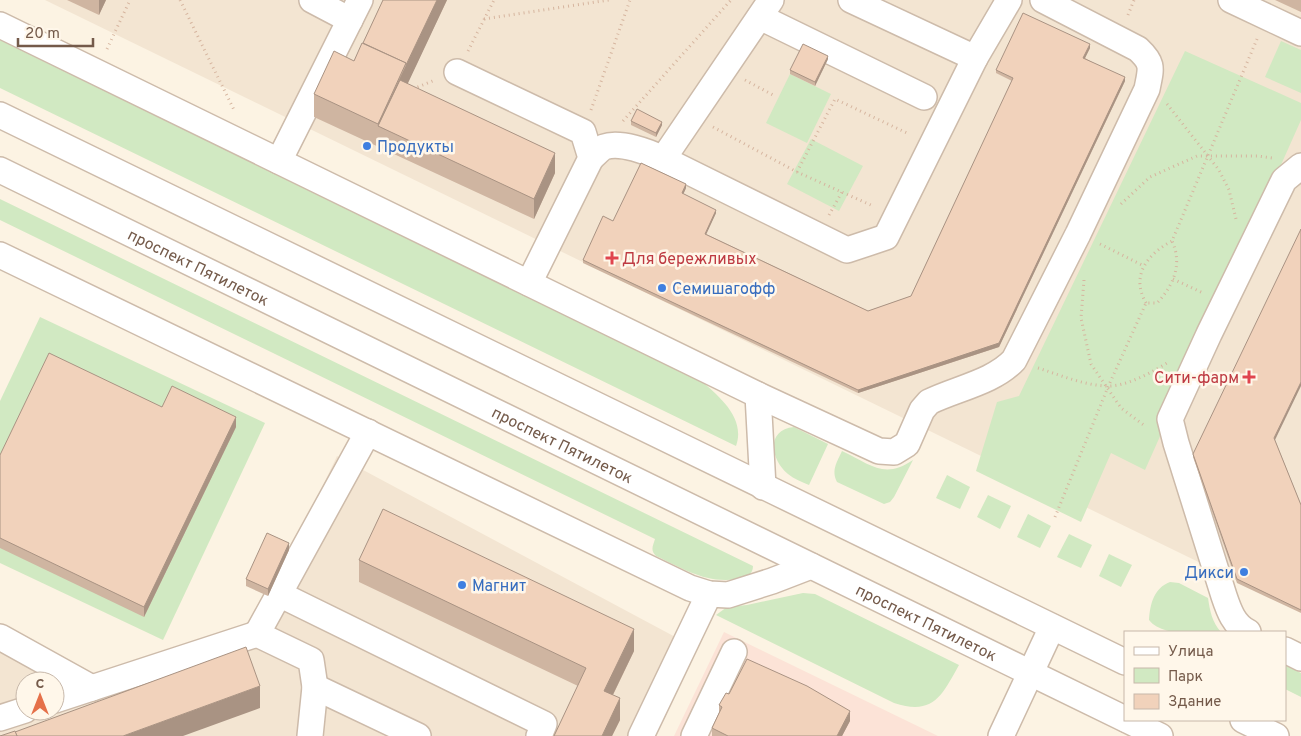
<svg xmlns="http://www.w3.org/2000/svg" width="1301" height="736" font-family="Overpass,sans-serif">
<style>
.residential{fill:#f3e5d2;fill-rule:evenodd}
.commercial{fill:#fce3d7}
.green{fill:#d1e9c2}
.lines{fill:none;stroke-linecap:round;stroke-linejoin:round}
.minor-casing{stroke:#cdbbaa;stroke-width:28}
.path{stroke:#d6b59f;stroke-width:3;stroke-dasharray:1 4;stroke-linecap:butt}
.minor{stroke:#fff;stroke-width:25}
.wall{fill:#cfb5a1}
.shaded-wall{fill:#a99383}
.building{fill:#f1d2bb;stroke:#a99383}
.shop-dot{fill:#3f7fe0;stroke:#fff7ea;stroke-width:2}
.health-dot{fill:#e0444e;stroke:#fff7ea;stroke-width:2}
.labels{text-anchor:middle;stroke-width:5;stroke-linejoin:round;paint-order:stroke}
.shop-label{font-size:16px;fill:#366cbe;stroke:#fff7ea;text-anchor:start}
.health-label{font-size:16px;fill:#be3a42;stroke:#fff7ea;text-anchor:start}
.street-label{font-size:16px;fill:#745a4a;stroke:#fff7ea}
</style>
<rect width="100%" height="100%" fill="#fcf3e3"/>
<g class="residential">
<path d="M45 0H1301V612Z"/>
<path d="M337 456 694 647 650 736H0V625L93 678 253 632ZM25 681H55V711H25Z"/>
</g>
<path class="commercial" d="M724 632 938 736H674Z"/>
<g class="green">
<path d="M0 40 700 380C719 396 746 418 736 446L0 88Z"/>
<path d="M1281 41 1301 50V93L1265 77Z"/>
<path d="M1185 51 1301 103V120L1145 470 1111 453 1081 522 976 471 997 402 1019 396Z"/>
<path d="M790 74 831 94 807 143 766 123Z"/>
<path d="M811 139 863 166 839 211 787 184Z"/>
<path d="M0 199 753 566C753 575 746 577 738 579 706 584 684 569 656 556 650 550 653 546 655 539L0 220Z"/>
<path d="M40 317 265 423 163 640 0 563V401Z"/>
<path d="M794 427 828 444 809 485C802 482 794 479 788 474 771 460 765 430 794 427Z"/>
<path d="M842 451C870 464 884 480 913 460L894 497 890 502 884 504 837 482C831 470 837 462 842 451Z"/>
<path d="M947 475 970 487 960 509 936 498Z"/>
<path d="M988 495 1011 506 1000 529 977 517Z"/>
<path d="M1028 514 1051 526 1040 548 1017 537Z"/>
<path d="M1069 534 1092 545 1081 568 1057 557Z"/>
<path d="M1109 554 1132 565 1121 587 1099 576Z"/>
<path d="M1170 582 1179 583 1208 598C1210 611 1212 622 1221 632 1199 632 1163 638 1149 620 1150 604 1154 588 1170 582Z"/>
<path d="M803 593 815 594 959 665C942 695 934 716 894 703L716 615 727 607 747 605Z"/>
<path d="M1285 665 1301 673V697L1285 689Z"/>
</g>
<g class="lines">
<g class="minor-casing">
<g id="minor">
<path d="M312 0 350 20"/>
<path d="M851 0 975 58 1009 0"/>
<path d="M1231 0 1301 33"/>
<path d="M760 17 924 97"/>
<path d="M0 25 758 395 763 487"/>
<path d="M457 72 583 132 591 158 529 283"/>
<path d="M0 115 1125 662"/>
<path d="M591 158C595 155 600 149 604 147 620 141 649 152 663 159L771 0"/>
<path d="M663 159 847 250 886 237 975 58"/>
<path d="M279 161 360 0"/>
<path id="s1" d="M0 170 1125 719"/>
<path d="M0 255 690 588 709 594 728 595 772 581 811 566"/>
<path d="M758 395 879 451 894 452 907 444 922 410 929 402C955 389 994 382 1014 360L1078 234 1147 89C1151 68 1154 64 1138 49L1043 0"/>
<path d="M279 594 544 724 539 736"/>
<path d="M1248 632C1234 625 1229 611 1224 596L1176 443 1170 419 1209 334 1284 180 1301 166"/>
<path d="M257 634 368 432"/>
<path d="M0 637 92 688"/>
<path d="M1285 650 1301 658"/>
<path d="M315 687 418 736"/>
<path d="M55 700 257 634 311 660 315 687 310 736"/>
<path d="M0 718 25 710"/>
<path d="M1127 720 1160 736"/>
<path d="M1243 720 1276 736"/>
<path d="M641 736 709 594"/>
<path d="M694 736 734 652"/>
<path d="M1001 736 1052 627"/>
</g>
</g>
<g class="path">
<path d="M180 0 234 110"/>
<path d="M1128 15 1134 0"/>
<path d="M484 19 609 0"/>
<path d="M107 49 130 0"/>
<path d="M468 51 494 0"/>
<path d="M745 80 773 95"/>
<path d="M413 89 435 80"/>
<path d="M1167 104 1219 170 1229 190 1236 219"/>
<path d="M591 110 630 0"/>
<path d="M623 121 731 0"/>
<path d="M713 127 797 172 873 206"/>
<path d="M797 172 835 99 909 134"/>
<path d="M1121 204 1150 177 1197 156H1258L1272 158"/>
<path d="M829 215 842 192"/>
<path d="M1100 244 1144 266"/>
<path d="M1173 279 1203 293"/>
<path d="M1084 280 1081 318 1091 364 1121 408 1145 426"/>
<path d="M1146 303C1130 275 1148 254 1172 241"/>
<path d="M1038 368C1060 375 1083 385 1106 386 1125 387 1151 373 1167 363"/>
<path d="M1055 517 1108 387 1146 303H1157C1173 286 1183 265 1172 241L1257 39"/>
</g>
<use href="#minor" class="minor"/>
</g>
<g class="wall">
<path d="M67 0H106L99 15Z"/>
<path d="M383 0H447L407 84 555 173 534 219 314 117V94L354 61 363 43Z"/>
<path d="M1275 0H1301V12Z"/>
<path d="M1090 48 1085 58 1125 81 999 347 858 393 583 263V260L613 221 686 188 683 194 716 213 706 234 868 311 911 296 1012 81 996 73V70Z"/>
<path d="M828 59 815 86 790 74V70Z"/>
<path d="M631 121 662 125 656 137 631 125Z"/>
<path d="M162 407 236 427 144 617 0 548V455Z"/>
<path d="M1275 440 1301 505V613L1237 583 1193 457V454Z"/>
<path d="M289 550 268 596 246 586V579Z"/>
<path d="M359 560 634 651 613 695 620 720 612 736H554L578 686 359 582Z"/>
<path d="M729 694 850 721 842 736H712V728L719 713V705Z"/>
</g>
<g class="shaded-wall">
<path d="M99 0H106L99 15Z"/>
<path d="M437 0H447L386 130 378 126V124Z"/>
<path d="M1090 44V48L1083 62V58Z"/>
<path d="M828 56V59L815 86V82Z"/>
<path d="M1125 77V81L999 347 858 393V390Z"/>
<path d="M662 122V125L656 137V133Z"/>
<path d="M555 153V173L534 219V199Z"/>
<path d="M686 184V188L682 197V193Z"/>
<path d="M716 210V213L705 237V234Z"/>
<path d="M1301 382V386L1274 442V438Z"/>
<path d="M236 417V427L144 617V607Z"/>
<path d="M289 543V550L268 596V589Z"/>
<path d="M634 629V651L604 713V691Z"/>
<path d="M260 686V708L183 736H123Z"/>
<path d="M620 698V720L612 736H602Z"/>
<path d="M850 711V721L842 736H837Z"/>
</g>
<g class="building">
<path d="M383 0H437L406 65V63L363 43Z"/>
<path d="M1023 13 1090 44 1083 58 1125 77 999 343 858 390 583 260 603 216 613 221 641 163 686 184 682 193 716 210 705 234 868 311 911 296 1013 78 996 70Z"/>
<path d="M362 43 406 63 378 124 314 94 334 51 354 61Z"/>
<path d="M803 44 828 56 815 82 790 70Z"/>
<path d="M400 80 555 153 534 199 378 126Z"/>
<path d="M637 109 662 122 656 133 631 121Z"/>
<path d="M1301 229V382L1274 438 1301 505V610L1237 579 1193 454Z"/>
<path d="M49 353 162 407 172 386 236 417 144 607 0 538V455Z"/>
<path d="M383 509 634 629 604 691 620 698 602 736H554L586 668 359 560Z"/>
<path d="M267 533 289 543 268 589 246 579Z"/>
<path d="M246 647 260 686 123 736H17L15 732Z"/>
<path d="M747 659 807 686 850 711 837 736H728L712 728 722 707 719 705 726 693 729 694Z"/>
<path d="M15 731 17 736H0Z"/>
</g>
<g class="shop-dot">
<circle cx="367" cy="146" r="5"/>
<circle cx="662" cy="288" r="5"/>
<circle cx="1244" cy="572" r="5"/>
<circle cx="462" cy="585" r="5"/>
</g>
<g class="health-dot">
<path d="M609.5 250.5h5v5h5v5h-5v5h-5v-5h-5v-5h5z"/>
<path d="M1246.5 369.5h5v5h5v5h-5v5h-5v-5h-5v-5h5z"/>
</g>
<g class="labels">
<g class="shop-label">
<text x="377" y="152">Продукты</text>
<text x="672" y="294">Семишагофф</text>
<text x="1234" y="578" text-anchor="end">Дикси</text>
<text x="472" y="591">Магнит</text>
</g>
<g class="health-label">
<text x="622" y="264">Для бережливых</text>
<text x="1239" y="383" text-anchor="end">Сити-фарм</text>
</g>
<g class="street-label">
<text dy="6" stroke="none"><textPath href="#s1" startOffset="221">проспект Пятилеток</textPath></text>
<text dy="6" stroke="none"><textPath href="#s1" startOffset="626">проспект Пятилеток</textPath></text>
<text dy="6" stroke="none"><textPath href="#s1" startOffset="1031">проспект Пятилеток</textPath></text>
</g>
</g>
<rect x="1124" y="631" width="162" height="90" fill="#fff7ea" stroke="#c7b8aa"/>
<rect x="1134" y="647" width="25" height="8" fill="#ffffff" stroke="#c7b8aa"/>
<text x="1168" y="656" font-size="15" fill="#745a4a">Улица</text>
<rect x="1134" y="668" width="25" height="15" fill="#d1e9c2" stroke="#c7b8aa"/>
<text x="1168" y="681" font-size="15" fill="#745a4a">Парк</text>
<rect x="1134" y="694" width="25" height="15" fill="#f1d2bb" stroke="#c7b8aa"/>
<text x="1168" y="706" font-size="15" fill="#745a4a">Здание</text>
<g transform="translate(40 696)"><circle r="24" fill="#fff7ea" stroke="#c7b8aa"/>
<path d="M0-4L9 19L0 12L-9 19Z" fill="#e57049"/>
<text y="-8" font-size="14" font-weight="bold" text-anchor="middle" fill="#745a4a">С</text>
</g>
<path d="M18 38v8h75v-8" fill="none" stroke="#745a4a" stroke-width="2.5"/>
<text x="25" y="38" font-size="15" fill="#745a4a" stroke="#fff7ea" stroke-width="4" paint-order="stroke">20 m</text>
</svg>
